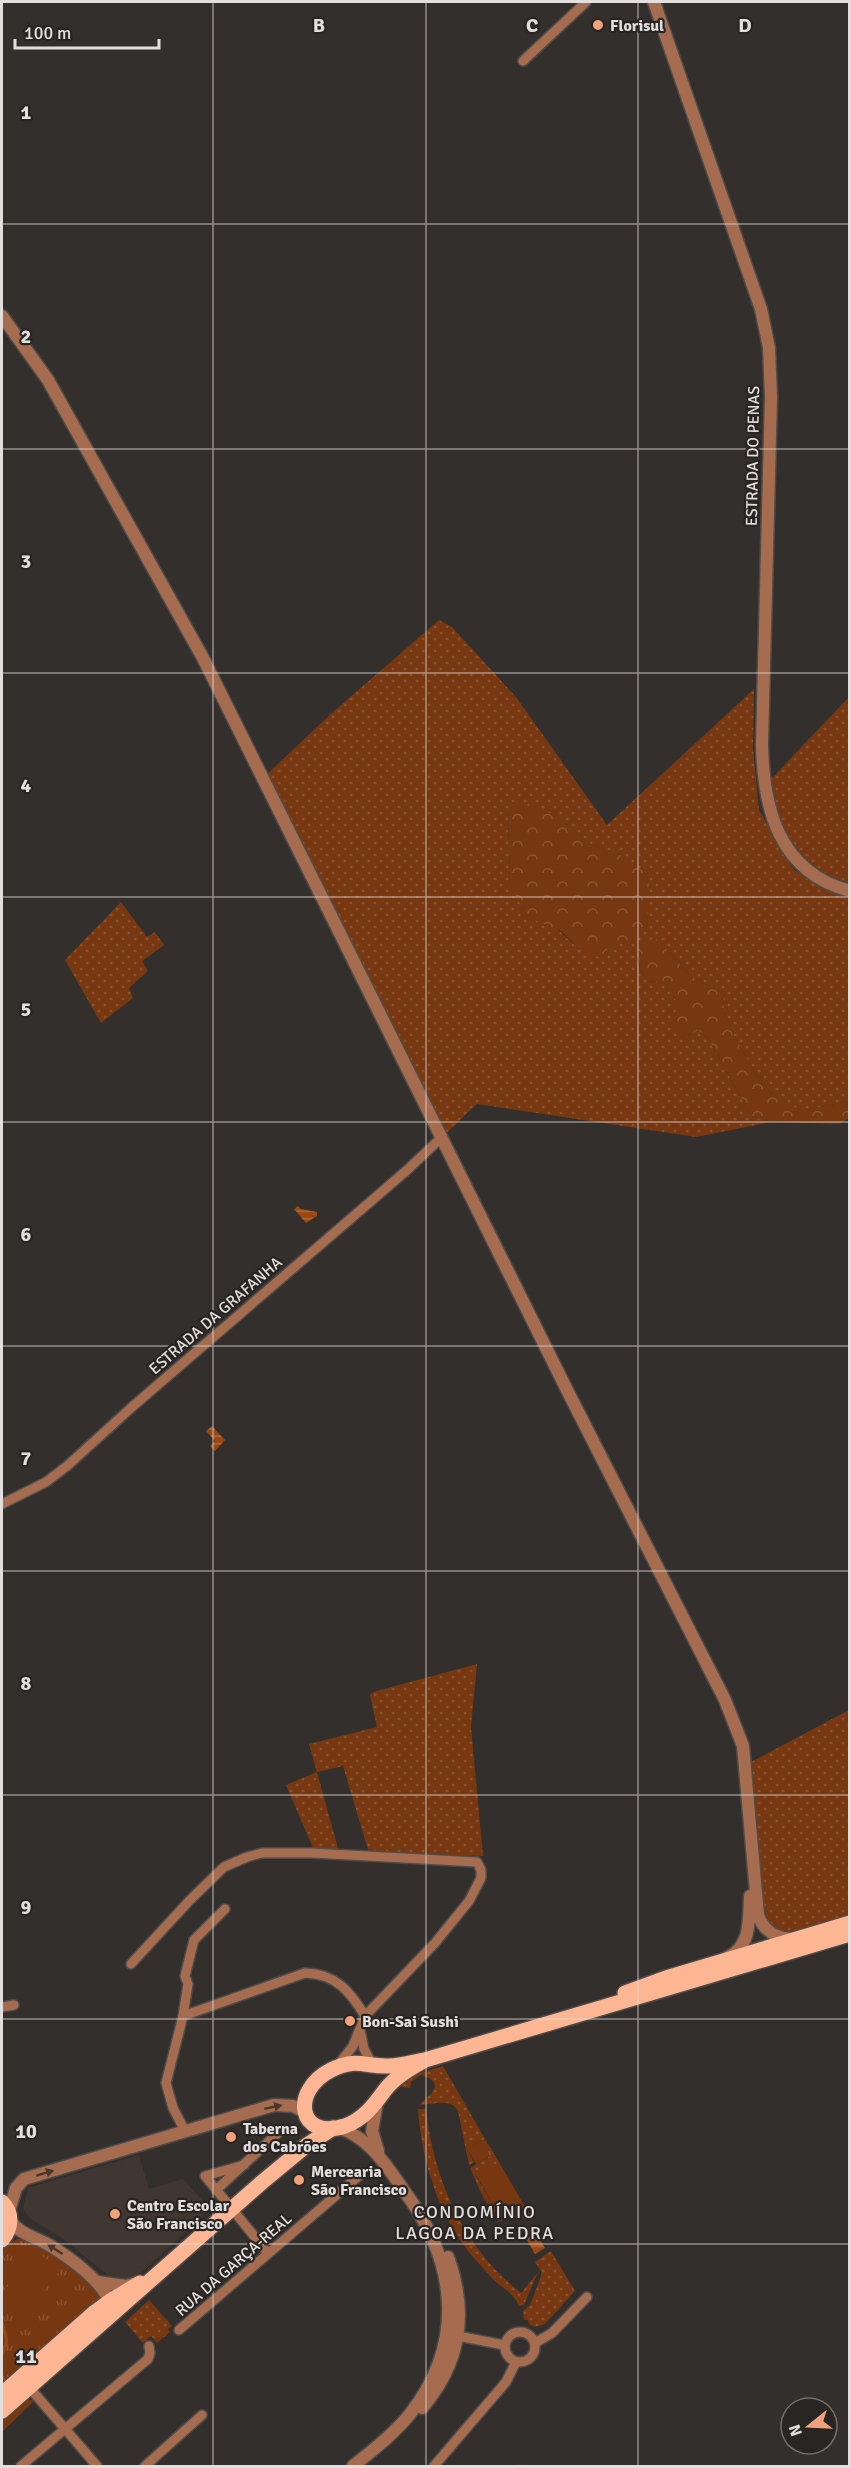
<svg xmlns="http://www.w3.org/2000/svg" width="851" height="2468" font-family="Signika,sans-serif">
<style>
.built{fill:#413732}
.grass{fill:url(#grass-dots);fill-rule:evenodd}
.forest{fill:url(#forest-crowns)}
.park{fill:url(#park-tufts)}
.garden{fill:#773811}
.water{fill:url(#water-rules)}
.lines{fill:none;stroke-linecap:round;stroke-linejoin:round}
.stream{stroke:#9b4711;stroke-width:3}
.minor-casing{stroke:#4f4b48;stroke-width:12}
.tertiary-casing{stroke:#4f4b48;stroke-width:15}
.primary-casing{stroke:#4f4b48;stroke-width:18}
.minor{stroke:#a66c4f;stroke-width:9}
.tertiary{stroke:#a66c4f;stroke-width:12}
.primary{stroke:#fdb693;stroke-width:15}
.oneway{fill:#48372d}
.grid{fill:none;stroke:#e2dfde;stroke-width:1.5;stroke-opacity:0.55}
.poi-dot{fill:#f0a27a;stroke:#292522;stroke-width:2}
.labels{text-anchor:middle;stroke-width:4.5;stroke-linejoin:round;paint-order:stroke}
.poi-label{font-size:16px;font-weight:bold;fill:#e2dfde;stroke:#292522;text-anchor:start}
.street-label{font-size:16px;fill:#e2dfde;stroke:#292522}
.neighbourhood-label{font-size:18px;letter-spacing:1.5px;fill:#e2dfde;stroke:#292522}
.grid-label{font-size:20px;text-anchor:middle;font-weight:bold;fill:#e2dfde;stroke:#292522;stroke-width:4.5;stroke-linejoin:round;paint-order:stroke}
</style>
<defs>
<pattern id="grass-dots" width="8" height="8" patternUnits="userSpaceOnUse" patternTransform="scale(1.5)"><rect width="8" height="8" fill="#773811"/><path d="M2 2h.1M6 6h.1" fill="none" stroke="#8a5433" stroke-width="1.8" stroke-linecap="round"/></pattern>
<pattern id="forest-crowns" width="20" height="18" patternUnits="userSpaceOnUse" patternTransform="scale(1.5)"><rect width="20" height="18" fill="#773811"/><path d="M2 6a3 3 0 1 1 6 0M12 15a3 3 0 1 1 6 0" fill="none" stroke="#8a5433"/></pattern>
<pattern id="park-tufts" width="24" height="20" patternUnits="userSpaceOnUse" patternTransform="scale(1.5)"><rect width="24" height="20" fill="#773811"/><path d="M3 7l-1-3M5 7V3M7 7l1-3M15 17l-1-3M17 17v-4M19 17l1-3" fill="none" stroke="#8a5433"/></pattern>
<pattern id="water-rules" width="6" height="5" patternUnits="userSpaceOnUse" patternTransform="scale(1.5)"><rect width="6" height="5" fill="#9b4711"/><path d="M0 2.5h6" fill="none" stroke="#ad6a3f"/></pattern>
</defs>
<rect width="100%" height="100%" fill="#332f2c"/>
<path class="built" d="M139 2155 149 2189 183 2179 210 2209 141 2273 128 2278 109 2276 61 2237 31 2219 23 2209 28 2188Z"/>
<g class="grass">
<path d="M439 620 452 627 516 697 607 825 754 689 753 749 759 810 794 870 849 898V1101L801 1111 771 1093 754 1071 734 1035 724 1011 723 992 692 977 655 937 637 958 640 969 648 982 660 981 677 1001 688 1036 698 1030 708 1038 751 1116 771 1122 696 1137 477 1104 441 1138 264 777 333 712ZM508 810 557 816 591 844 617 854 649 875 647 900 614 941 580 950 510 885Z"/>
<path d="M849 697V883C802 869 778 832 768 785L772 778Z"/>
<path d="M121 902 147 937 155 932 164 945 142 961 148 971 129 988 133 998 101 1023 65 960Z"/>
<path d="M477 1664 471 1727 483 1856 369 1853 343 1766 317 1772 339 1852 314 1850 286 1785 317 1772 309 1744 377 1727 370 1695 373 1692Z"/>
<path d="M849 1710V1923L793 1939 770 1929 762 1914 751 1762Z"/>
<path d="M443 2066 485 2139 467 2149 474 2162 469 2165 458 2111C452 2098 433 2104 420 2105 427 2096 449 2084 421 2075L411 2082 410 2088 401 2087 413 2075Z"/>
<path d="M418 2109H426C434 2181 463 2247 521 2293L538 2272 524 2305 519 2306C514 2293 503 2289 494 2280 487 2273 481 2266 475 2259 439 2218 422 2163 418 2109Z"/>
<path d="M494 2154 499 2162 476 2176 502 2220 525 2207 530 2214 517 2221 513 2215 498 2222 482 2195 470 2168Z"/>
<path d="M551 2251 575 2291 545 2324 535 2327 529 2324 528 2320H524L523 2311 530 2305 541 2276V2271L535 2262Z"/>
<path d="M149 2300 172 2326 168 2329 170 2332 157 2343 151 2336 143 2343 125 2322Z"/>
</g>
<g class="forest">
<path d="M517 799 557 816 591 844 617 853 649 875 647 927 631 942 614 941 600 958 580 950 561 931 527 917 510 885 508 810Z"/>
<path d="M655 937 692 977 723 992 724 1011 734 1035 754 1071 771 1093 801 1111 849 1101V1118L839 1124 771 1122 751 1116 708 1038 698 1030 688 1036 680 1037 673 1024 677 1001 660 981 648 982 640 969 637 947Z"/>
</g>
<g class="park">
<path d="M485 2139 494 2154 476 2164 467 2149Z"/>
<path d="M17 2239C54 2240 82 2274 104 2300L2 2388V2247Z"/>
<path d="M24 2399 34 2401 2 2432V2416Z"/>
</g>
<g class="garden">
<path d="M499 2162 525 2207 502 2220 476 2175Z"/>
<path d="M35 2250 60 2270 24 2315 2 2298V2294Z"/>
</g>
<g class="water">
<path d="M298 1206 301 1209 317 1212V1216L306 1223 294 1209Z"/>
<path d="M212 1426 225 1440 215 1451 210 1446 215 1441 206 1431Z"/>
<path d="M530 2227 532 2230H534L545 2248 535 2254 524 2235 525 2230Z"/>
</g>
<g class="lines">
<g class="stream">
<path d="M2 2322C6 2335 9 2343 2 2354"/>
<path d="M519 2466H520"/>
</g>
<g class="minor-casing">
<g id="minor">
<path d="M523 61 586 2"/>
<path d="M2 1504 46 1482 67 1466 132 1407 406 1171 441 1138"/>
<path d="M131 1964 190 1900 224 1867 247 1857 262 1853H312L477 1862 481 1870V1878L469 1901 435 1943 365 2016 353 2046 338 2065"/>
<path d="M2 2007 14 2005"/>
<path d="M183 2016 305 1973C336 1974 350 1991 365 2016"/>
<path d="M360 2030 364 2049 372 2064"/>
<path d="M185 2131 173 2108 166 2083 183 2016 188 1984 185 1976 194 1940 225 1909"/>
<path d="M244 2165 205 2176 268 2253"/>
<path d="M216 2190 278 2133"/>
<path d="M179 2330 361 2174"/>
<circle cx="520" cy="2347" r="15"/>
<path d="M454 2339 458 2336 504 2345"/>
<path d="M535 2343 552 2333 587 2297"/>
<path d="M29 2387 97 2466"/>
<path d="M21 2466 148 2359 150 2353 149 2346"/>
<path d="M145 2466 202 2415"/>
<path d="M434 2466 506 2382 516 2362"/>
</g>
</g>
<g class="tertiary-casing">
<g id="tertiary">
<path d="M654 2 761 309 769 348 771 397 762 743C763 807 778 872 850 891"/>
<path d="M2 316 48 380 203 658 568 1392 725 1700 743 1746 758 1915C764 1932 776 1938 793 1939"/>
<path d="M728 1957C751 1947 749 1919 750 1896"/>
<path d="M377 2103 372 2131 378 2151"/>
<path d="M338 2127C372 2140 385 2164 405 2192 457 2263 466 2342 410 2414 394 2434 373 2450 353 2466"/>
<path d="M9 2211 16 2188 24 2179 274 2105 293 2106 305 2112"/>
<path d="M10 2221C20 2234 35 2237 49 2245 69 2257 107 2284 111 2307"/>
<path d="M97 2282 126 2286 137 2283"/>
<path d="M422 2408C461 2363 468 2312 448 2257"/>
</g>
</g>
<g class="primary-casing">
<g id="primary">
<path d="M625 1993 666 1978 850 1923"/>
<path d="M425 2060C411 2068 395 2077 385 2090 374 2105 364 2119 345 2126 298 2141 290 2091 331 2070 357 2057 364 2067 389 2066 401 2066 413 2062 425 2060L850 1934"/>
<path d="M2 2202C13 2213 12 2228 2 2240"/>
<path d="M2 2394 95 2312 110 2301 140 2283"/>
<path d="M2 2411 261 2183 307 2145 333 2128"/>
</g>
</g>
<use href="#minor" class="minor"/>
<use href="#tertiary" class="tertiary"/>
<use href="#primary" class="primary"/>
</g>
<defs><path id="oneway-solid" d="M-6-.8H1V-3.2L6.5 0L1 3.2V.8H-6Z" transform="scale(1.5)"/></defs>
<g class="oneway">
<use href="#oneway-solid" transform="translate(273 2107) rotate(-12)"/>
<use href="#oneway-solid" transform="translate(45 2173) rotate(-17)"/>
<use href="#oneway-solid" transform="translate(55 2249) rotate(-146)"/>
</g>
<path class="grid" d="M213 2V2466M426 2V2466M638 2V2466M2 224H850M2 449H850M2 673H850M2 897H850M2 1122H850M2 1346H850M2 1571H850M2 1795H850M2 2019H850M2 2244H850"/>
<g class="poi-dot">
<circle cx="598" cy="25" r="6"/>
<circle cx="350" cy="2021" r="6"/>
<circle cx="231" cy="2137" r="6"/>
<circle cx="299" cy="2180" r="6"/>
<circle cx="115" cy="2214" r="6"/>
</g>
<g class="labels">
<g class="poi-label">
<text x="610" y="31">Florisul</text>
<text x="362" y="2027">Bon-Sai Sushi</text>
<text x="243" y="2134">Taberna<tspan x="243" dy="18">dos Cabrões</tspan></text>
<text x="311" y="2177">Mercearia<tspan x="311" dy="18">São Francisco</tspan></text>
<text x="127" y="2211">Centro Escolar<tspan x="127" dy="18">São Francisco</tspan></text>
</g>
<g class="street-label">
<text transform="translate(752 456) rotate(-89)" y="6">ESTRADA DO PENAS</text>
<text transform="translate(215 1315) rotate(-41)" y="6">ESTRADA DA GRAFANHA</text>
<text transform="translate(233 2264) rotate(-41)" y="6">RUA DA GARÇA-REAL</text>
</g>
<g class="neighbourhood-label">
<text x="475" y="2218">CONDOMÍNIO<tspan x="475" dy="21">LAGOA DA PEDRA</tspan></text>
</g>
</g>
<g class="grid-label">
<text x="319" y="32">B</text>
<text x="532" y="32">C</text>
<text x="745" y="32">D</text>
<text x="26" y="119">1</text>
<text x="26" y="343">2</text>
<text x="26" y="568">3</text>
<text x="26" y="792">4</text>
<text x="26" y="1016">5</text>
<text x="26" y="1241">6</text>
<text x="26" y="1465">7</text>
<text x="26" y="1690">8</text>
<text x="26" y="1914">9</text>
<text x="26" y="2138">10</text>
<text x="26" y="2363">11</text>
</g>
<rect width="851" height="2468" fill="none" stroke="#e2dfde" stroke-width="6"/>
<g transform="translate(809 2426) rotate(252)"><circle r="28" fill="#292522" stroke="#736f6d" stroke-width="1.5"/>
<path d="M0-4.5L10 22L0 15L-10 22Z" fill="#f0a27a"/>
<text y="-9" font-size="16" font-weight="bold" text-anchor="middle" fill="#e2dfde">N</text>
</g>
<path d="M15 39v9h144v-9" fill="none" stroke="#e2dfde" stroke-width="3"/>
<text x="24" y="39" font-size="18" fill="#e2dfde" stroke="#292522" stroke-width="4.5" paint-order="stroke">100 m</text>
</svg>
